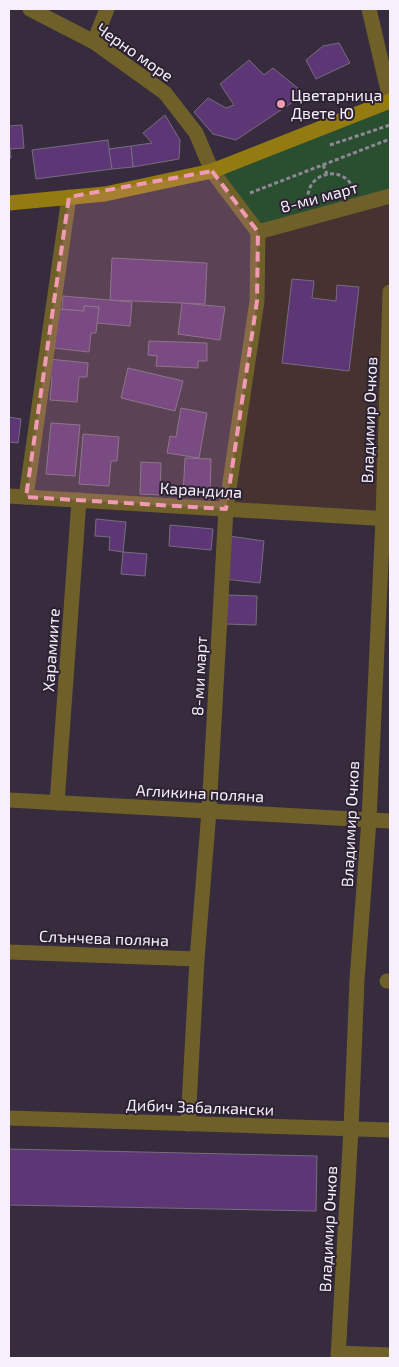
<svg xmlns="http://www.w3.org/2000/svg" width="399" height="1367" font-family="'Exo 2',sans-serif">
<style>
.education{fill:#463231}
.green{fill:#2a4f30}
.building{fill:#5d3676;stroke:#776c7f}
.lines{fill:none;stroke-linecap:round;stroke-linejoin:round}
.path{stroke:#8f8795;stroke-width:3;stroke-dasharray:4 2.5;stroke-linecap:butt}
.street{stroke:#6f6029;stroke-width:15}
.secondary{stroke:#937a11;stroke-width:15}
.marked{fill:#f19ab3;fill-opacity:0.2;stroke:#f19ab3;stroke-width:4;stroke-dasharray:10 6;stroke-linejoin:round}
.poi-dot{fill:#f19ab3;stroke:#2c2232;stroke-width:2}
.labels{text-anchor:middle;stroke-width:4;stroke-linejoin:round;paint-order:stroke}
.street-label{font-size:16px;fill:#f7f0fc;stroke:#2c2232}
.poi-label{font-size:16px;fill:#f7f0fc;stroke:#2c2232;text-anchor:start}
</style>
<rect width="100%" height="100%" fill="#362c3d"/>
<path class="education" d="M390 196V292L383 519 226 509 258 232Z"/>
<path class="green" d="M390 101V196L258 232 212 171Z"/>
<g class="building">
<path d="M339 43 350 63 316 79 306 60 323 46Z"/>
<path d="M249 60 264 75 273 68 305 94 236 140 213 134 194 112 208 98 226 108 234 105 220 84Z"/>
<path d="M165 115 180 140 179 159 133 167 131 146 152 143 143 133Z"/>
<path d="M22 125 24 148 10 149 11 158H9V126Z"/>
<path d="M108 140 112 169 36 179 32 150Z"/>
<path d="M131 146 133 167 112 169 109 149Z"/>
<path d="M112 258 207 263 205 304 110 300Z"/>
<path d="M292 279 314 281 312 298 336 301 337 285 359 287 349 371 282 363Z"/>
<path d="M63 296 132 302 130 326 97 323 99 307 84 306V311L62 309Z"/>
<path d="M182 303 225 307 220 340 178 334Z"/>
<path d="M84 306 99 307 96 333H91L89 352 53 348 57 309 84 311Z"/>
<path d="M149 341 207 343V361H198V368L156 366 157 356 148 355Z"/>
<path d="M49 359 88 363 87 377H79L77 402 50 400 52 378 48 377Z"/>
<path d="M128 368 183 381 175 411 121 398Z"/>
<path d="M181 408 207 413 199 458 167 453 170 436 176 437Z"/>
<path d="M9 417 21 419 18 443 9 442Z"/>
<path d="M51 423 80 425 75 476 46 474Z"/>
<path d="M83 434 119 437 117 461H111L109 486 79 484Z"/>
<path d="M185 458 211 459 210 496 183 495Z"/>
<path d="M141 462 161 463 160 495 140 494Z"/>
<path d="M96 519 126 522 123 552 109 550 110 537 95 536Z"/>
<path d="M170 525 213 529 211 550 169 546Z"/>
<path d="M229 536 264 541 260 583 224 579Z"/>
<path d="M123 552 147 554 145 576 121 574Z"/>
<path d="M226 595 257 596 256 625 225 624Z"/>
<path d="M9 1149 317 1156 316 1211 9 1205Z"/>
</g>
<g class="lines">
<g class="path">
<path d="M330 145 390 125"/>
<path d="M323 165 327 174"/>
<path d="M250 193 390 139"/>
<path d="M308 201C305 172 344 163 354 190"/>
</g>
<g class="street">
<path d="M30 9 94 42 165 93 196 133 212 171 258 232 390 196"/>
<path d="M369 9 390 99"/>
<path d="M94 42 107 9"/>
<path d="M9 496 390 519"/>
<path d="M26 497 69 197"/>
<path d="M9 800 390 821"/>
<path d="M57 803 79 500"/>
<path d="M9 952 197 959"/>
<path d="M387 981H390"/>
<path d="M9 1118 390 1130"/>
<path d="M188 1124 197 959 209 811 226 509 257 301 258 232"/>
<path d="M338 1353 390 1355"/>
<path d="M338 1358 351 1129 357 980 369 820 383 519 390 292"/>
</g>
<path class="secondary" d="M9 203 105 194 212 171 390 101"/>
</g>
<path class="marked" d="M212 171 258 232 257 301 226 509 26 497 69 197Z"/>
<circle class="poi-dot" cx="281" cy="104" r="5"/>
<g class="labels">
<g class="street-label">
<text transform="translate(135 52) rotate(35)" y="6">Черно море</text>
<text transform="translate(319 197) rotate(-15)" y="6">8-ми март</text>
<text transform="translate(369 420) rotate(-88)" y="6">Владимир Очков</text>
<text transform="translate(201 490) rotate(3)" y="6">Карандила</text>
<text transform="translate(51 650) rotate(-86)" y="6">Харамиите</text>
<text transform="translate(199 676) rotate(-87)" y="6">8-ми март</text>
<text transform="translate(200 793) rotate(3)" y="6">Агликина поляна</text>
<text transform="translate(350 824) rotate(-87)" y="6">Владимир Очков</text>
<text transform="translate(104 938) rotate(2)" y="6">Слънчева поляна</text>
<text transform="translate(200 1107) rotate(2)" y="6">Дибич Забалкански</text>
<text transform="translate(328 1229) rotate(-87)" y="6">Владимир Очков</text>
</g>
<g class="poi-label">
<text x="291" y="101">Цветарница<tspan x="291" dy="18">Двете Ю</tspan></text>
</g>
</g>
<rect width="399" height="1367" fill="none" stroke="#f7f0fc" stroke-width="20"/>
</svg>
